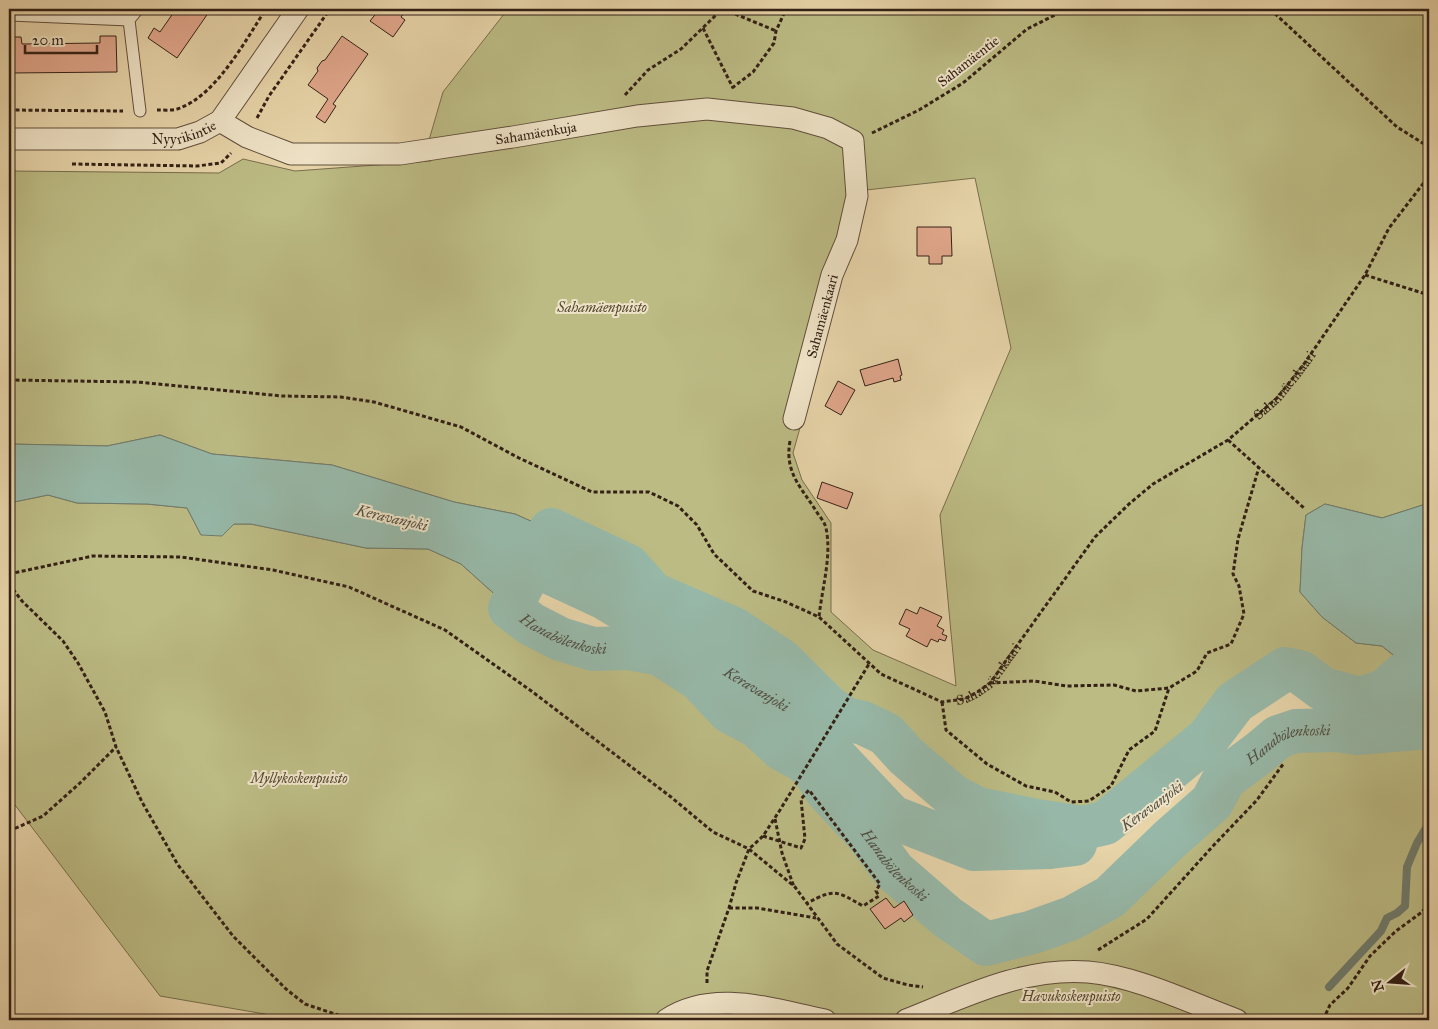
<svg xmlns="http://www.w3.org/2000/svg" width="1438" height="1029" font-family="'IM FELL Great Primer',serif">
<style>
.green{fill:#bcbb84;stroke:#786e4d;fill-rule:evenodd}
.water{fill:#97b8a8;stroke:#6f7c6e}
.lines{fill:none;stroke-linecap:round;stroke-linejoin:round}
.stream{stroke:#6f7c6e;stroke-width:8}
.river{stroke:#97b8a8;stroke-width:44}
.building{fill:#e1a78c;stroke:#332116}
.lane-casing{stroke:#604e3b;stroke-width:13}
.street-casing{stroke:#604e3b;stroke-width:23}
.path{stroke:#332116;stroke-width:3;stroke-dasharray:4 2.5;stroke-linecap:butt}
.lane{stroke:#efe3c7;stroke-width:11}
.street{stroke:#efe3c7;stroke-width:21}
.labels{text-anchor:middle;stroke-width:4;stroke-linejoin:round;paint-order:stroke}
.street-label{font-size:14px;fill:#332116;stroke:#efe3c7}
.park-label{font-size:14px;font-style:italic;fill:#554832;stroke:#efe3c7}
.water-label{font-size:15px;font-style:italic;fill:#514e42;stroke:#efe3c7}
</style>
<rect width="100%" height="100%" fill="#e7d4a9"/>
<filter id="stains"><feTurbulence type="fractalNoise" baseFrequency=".004" numOctaves="4"/><feColorMatrix values="0 0 0 0 .2 0 0 0 0 .09 0 0 0 0 .02 0 0 0 .5 -.17"/></filter>
<radialGradient id="worn" r=".72"><stop offset=".6" stop-color="#630" stop-opacity="0"/><stop offset="1" stop-color="#630" stop-opacity=".3"/></radialGradient>
<g class="green">
<path d="M508 9H1429V503L1382 518 1325 504 1306 515 1302 548 1300 592 1322 617 1356 643 1382 646 1420 677 1404 674 1385 691 1360 699 1323 689 1300 672 1285 669 1235 702 1207 739 1105 823 1083 828 1037 821 978 809 954 797 906 756 886 734 863 723 845 719 827 706 782 661 734 629 653 594 628 566 515 514 454 502 332 465 212 454 160 435 107 446 9 444V171L219 173 243 159 295 171 431 161 429 140 443 92ZM975 178 1011 348 940 515 956 686 873 650 831 612V523L802 480 793 453 866 190Z"/>
<path d="M48 495 77 503 147 504 187 508 201 535 233 524H251L366 548 428 549 461 564 510 608 531 624 560 639 593 649 628 648 660 654 699 679 729 711 757 726 782 749 802 760 813 769 826 790 866 833 894 871 947 917 986 944 1033 932 1072 918 1110 897 1170 839 1212 802 1224 779 1259 753 1278 737 1296 731 1337 730 1357 733 1429 727V1020H318L288 1018 160 996 15 805 9 804V503Z"/>
</g>
<g class="water">
<path d="M160 435 212 454 332 465 454 502 515 514 551 530 510 608 461 564 428 549 366 548 251 524H234L222 536 201 535 187 508 147 504 77 503 48 495 9 503V444L107 446Z"/>
<path d="M1429 503V597L1426 605 1429 608V720L1407 704 1420 676 1382 646 1356 643 1322 617 1300 592 1302 548 1306 515 1325 504 1382 518Z"/>
</g>
<g class="lines">
<path class="stream" d="M1329 987 1381 931 1387 918 1397 913 1405 906 1407 867 1417 843 1429 823"/>
<g class="river">
<path id="s1" d="M506 552 603 597 791 710 892 817 974 849 1050 847 1075 844"/>
<path id="s2" d="M1429 720 1407 704 1420 677 1404 674 1385 691 1360 699 1323 689 1300 672 1285 669 1235 702 1207 739 1105 823 1083 828 1037 821 978 809 954 797 906 756 886 734 863 723 845 719 827 706 782 661 734 629 653 594 628 566 551 530 510 608 531 624 560 639 593 649 628 648 660 654 699 679 729 711 757 726 782 749 802 760 813 769 826 790 866 833 894 871 947 917 986 944 1033 932 1072 918 1110 897 1170 839 1212 802 1224 779 1259 753 1278 737 1296 731 1337 730 1357 733 1429 727"/>
</g>
</g>
<g class="building">
<path d="M176 9H211L177 58 148 38 154 28 160 32Z"/>
<path d="M386 9H407L401 17 405 20 393 37 370 21 378 11 383 14Z"/>
<path d="M100 36H116L117 72 10 73V37H21L22 44 100 43Z"/>
<path d="M342 36 368 54 333 104 336 106 325 123 316 117 328 99 308 85 318 71 317 68 322 61 325 60Z"/>
<path d="M917 227H951L952 256H942V264H929V256H917Z"/>
<path d="M898 359 902 375 900 376 901 380 894 382 893 378 865 386 860 370Z"/>
<path d="M838 381 855 390 841 415 825 406Z"/>
<path d="M822 482 853 493 847 509 817 498Z"/>
<path d="M920 607 942 617 937 626 944 630 942 634 947 636 945 641 939 639 938 642 931 639 927 647 906 636 910 629 899 624 906 609 917 614Z"/>
<path d="M886 898 894 908 904 901 913 915 904 922 901 918 885 929 870 909Z"/>
</g>
<g class="lines">
<g class="lane-casing">
<g id="lane">
<path d="M138 9 129 20 140 111"/>
<path d="M9 15 129 20"/>
</g>
</g>
<g class="street-casing">
<g id="street">
<path id="s4" d="M220 121 247 137 291 154H400L513 137 637 116 707 109 793 118 828 128 853 141 857 196 847 240 832 275 794 419"/>
<path id="s5" d="M9 139H178L200 132 220 121 298 9"/>
<path d="M666 1020C714 988 773 1010 825 1020"/>
<path d="M906 1020C964 997 1023 967 1088 972 1136 976 1191 1003 1237 1020"/>
</g>
</g>
<g class="path">
<path d="M723 9 776 31"/>
<path d="M1270 9 1397 127 1429 147"/>
<path d="M703 28 733 88"/>
<path d="M732 88 753 72 774 43 776 31 786 9"/>
<path d="M625 95 648 70 681 49 714 17 720 9"/>
<path d="M9 110 123 111"/>
<path d="M157 110C164 110 174 111 180 108 217 94 245 41 266 9"/>
<path d="M257 118 269 96 330 9"/>
<path d="M872 133 919 110 963 83 1027 29 1067 9"/>
<path d="M72 164 197 166 221 163 231 153"/>
<path d="M1365 275 1429 295"/>
<path id="s3" d="M9 380 137 382 282 396 341 397 374 402 461 427 519 458 592 492H649L678 506 697 525 714 554 753 591 786 602 819 617 881 674 942 702 964 699 976 693 990 683 1095 537 1129 504 1153 484 1228 440 1277 398 1304 364 1365 275 1389 228 1429 176"/>
<path d="M1228 440 1304 508"/>
<path d="M790 441C784 474 803 489 818 514 821 518 825 523 826 528 832 556 822 588 819 617"/>
<path d="M9 574 93 556 181 557 273 570 349 587 445 630 530 690 671 797 713 832 749 849 795 887 837 944 883 978 908 985 923 987"/>
<path d="M9 584 22 601 63 641 78 663 105 712 116 747 142 802 178 865 233 936 286 989 305 1004 353 1020"/>
<path d="M990 683 1034 681 1066 686 1114 685 1136 691 1169 688 1197 671 1207 653 1231 644 1244 614 1239 586 1233 574 1238 539 1259 467"/>
<path d="M942 702 946 730 987 764 1026 786 1055 792 1071 802 1089 801 1111 786 1129 750 1155 731 1169 688"/>
<path d="M775 819 782 853 794 887"/>
<path d="M9 831 43 816 80 783 116 747"/>
<path d="M763 836 801 848 805 839 801 799 809 790 880 884 876 891 879 896 863 906C836 891 836 888 807 903"/>
<path d="M729 908H757L816 918"/>
<path d="M1098 950 1147 919 1213 846 1257 800 1284 763"/>
<path d="M707 983V971L729 908 736 883 749 849 763 836 780 810 869 664"/>
<path d="M1323 1020 1330 1005 1348 988 1370 956 1396 931 1422 912 1429 903"/>
</g>
<use href="#lane" class="lane"/>
<use href="#street" class="street"/>
</g>
<g class="labels">
<g class="street-label">
<text transform="translate(968 61) rotate(-38)" y="5">Sahamäentie</text>
<text dy="5" stroke="none"><textPath href="#s5" startOffset="176">Nyyrikintie</textPath></text>
<text dy="5" stroke="none"><textPath href="#s4" startOffset="325">Sahamäenkuja</textPath></text>
<text transform="translate(822 316) rotate(-75)" y="5">Sahamäenkaari</text>
<text dy="5" stroke="none"><textPath href="#s3" startOffset="1506">Sahamäenkaari</textPath></text>
<text dy="5" stroke="none"><textPath href="#s3" startOffset="1086">Sahamäenkaari</textPath></text>
</g>
<g class="park-label">
<text x="602" y="312">Sahamäenpuisto</text>
<text x="299" y="783">Myllykoskenpuisto</text>
<text x="1071" y="1001">Havukoskenpuisto</text>
</g>
<g class="water-label">
<text transform="translate(392 518) rotate(13)" y="5">Keravanjoki</text>
<text dy="5" stroke="none"><textPath href="#s2" startOffset="1242">Hanabölenkoski</textPath></text>
<text dy="5" stroke="none"><textPath href="#s1" startOffset="286">Keravanjoki</textPath></text>
<text dy="5" stroke="none"><textPath href="#s2" startOffset="2158">Hanabölenkoski</textPath></text>
<text transform="translate(1152 806) rotate(-36)" y="5">Keravanjoki</text>
<text dy="5" stroke="none"><textPath href="#s2" startOffset="1662">Hanabölenkoski</textPath></text>
</g>
</g>
<rect width="1438" height="1029" fill="none" stroke="#e7d4a9" stroke-width="30"/>
<rect x="10" y="10" width="1418" height="1009" fill="none" stroke="#332116" stroke-width="2.5"/>
<rect x="15" y="15" width="1408" height="999" fill="none" stroke="#332116"/>
<g transform="translate(1390 982) rotate(253)" stroke="#efe3c7" stroke-width="4" paint-order="stroke">
<path d="M0-4L9 19L0 12L-9 19Z" fill="#332116"/>
<text y="-8" font-size="14" font-weight="bold" text-anchor="middle" fill="#332116">N</text>
</g>
<path d="M25 45v8h72v-8" fill="none" stroke="#332116" stroke-width="2.5"/>
<text x="32" y="45" font-size="15" fill="#332116" stroke="#efe3c7" stroke-width="4" paint-order="stroke">20 m</text>
<rect width="100%" height="100%" filter="url(#stains)"/>
<rect width="100%" height="100%" fill="url(#worn)"/>
</svg>
